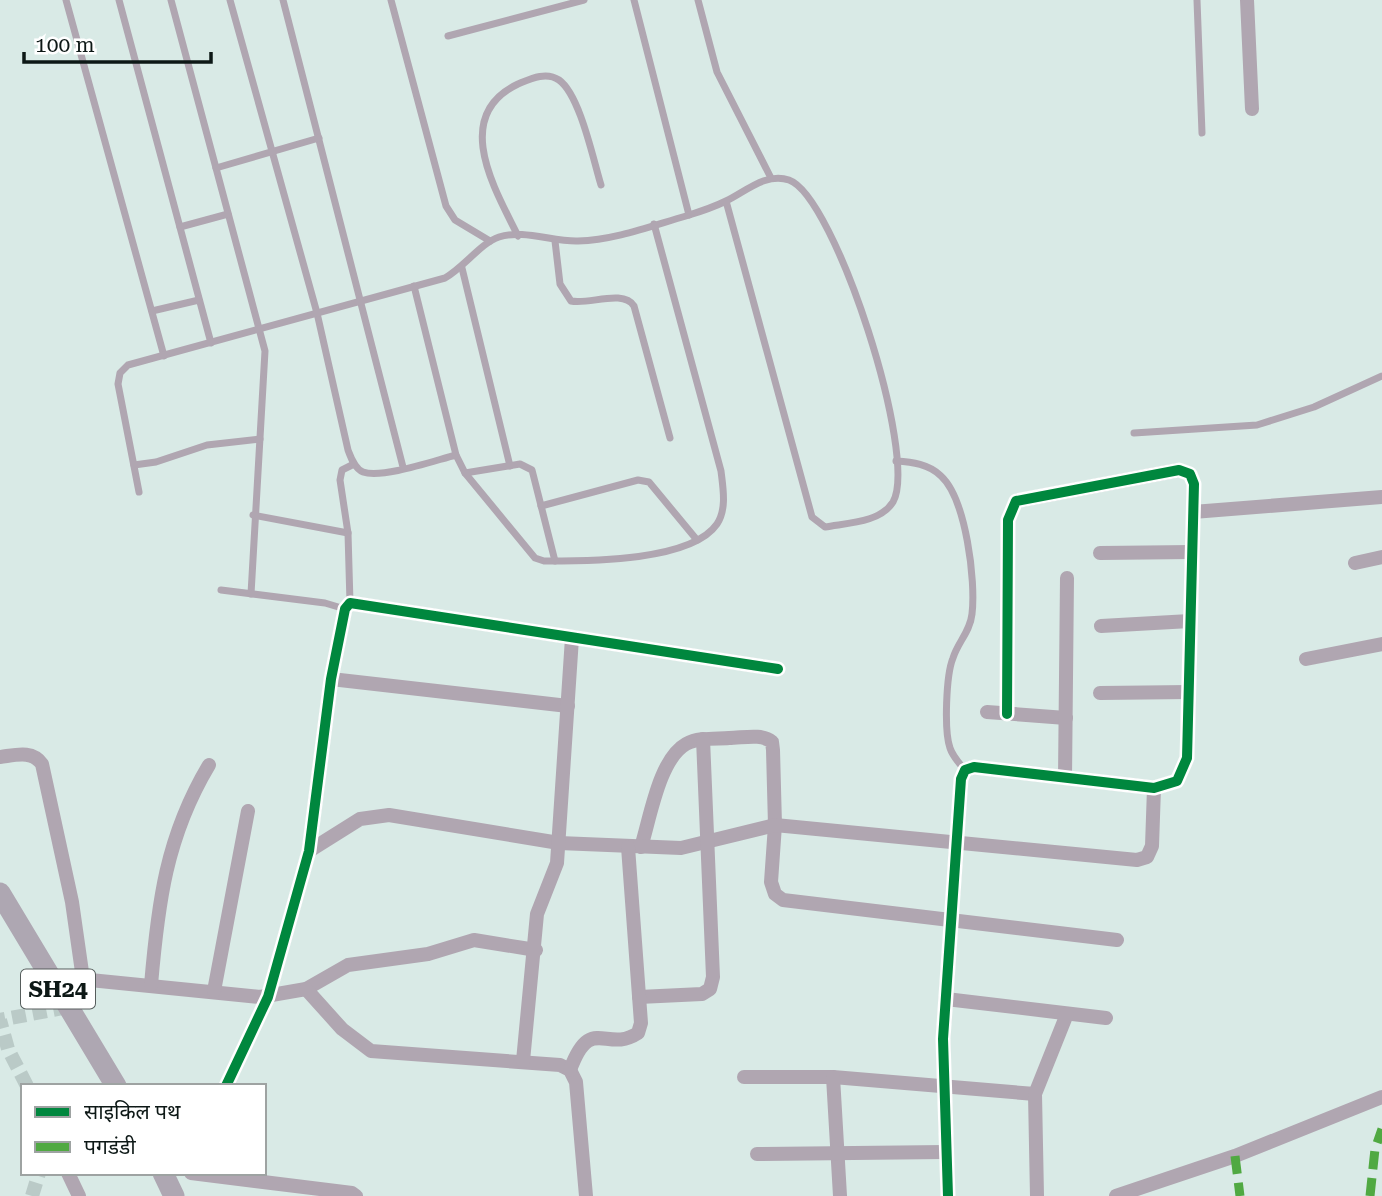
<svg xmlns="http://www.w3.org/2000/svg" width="1382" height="1196" font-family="'Roboto Serif','Noto Sans Devanagari',serif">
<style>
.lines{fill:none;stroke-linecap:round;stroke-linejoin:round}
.street-tunnel{stroke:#bacac7;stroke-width:14;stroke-dasharray:14 7;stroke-linecap:butt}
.lane{stroke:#b0a6b1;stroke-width:7}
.street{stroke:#b0a6b1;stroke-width:14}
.primary{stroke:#aea7b2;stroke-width:21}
.quiet{stroke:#50a942;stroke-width:9;stroke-dasharray:18 9;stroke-linecap:butt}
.cycleway-casing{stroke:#fff;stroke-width:15}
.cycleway{stroke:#00873e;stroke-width:10}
.labels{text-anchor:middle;stroke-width:5;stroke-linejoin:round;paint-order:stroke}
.shield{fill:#fff;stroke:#565d5c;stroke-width:2}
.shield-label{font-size:23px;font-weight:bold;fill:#0d1816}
</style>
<rect width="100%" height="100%" fill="#d9eae6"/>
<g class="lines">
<g class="street-tunnel">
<path d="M27 1086 8 1049 0 1020 68 1007"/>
<path d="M32 1196 39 1173"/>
</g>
<g class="lane">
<path d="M66 0 164 356"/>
<path d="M119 0 211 343"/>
<path d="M171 0 265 351 251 594"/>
<path d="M230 0 317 313 348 450C351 458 355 469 363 472 382 479 436 460 456 455"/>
<path d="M283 0 403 467"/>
<path d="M391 0 446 206 455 220 490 241"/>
<path d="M634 0 689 215"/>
<path d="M698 0 717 72 771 178"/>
<path d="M1197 0 1202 133"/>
<path d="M448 36 584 0"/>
<path d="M216 168 319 138"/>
<path d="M180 227 228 214"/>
<path d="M518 236C496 191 450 116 518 84 530 79 546 71 559 80 580 95 593 159 601 185"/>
<path d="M555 241 560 284 571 301C589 305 623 289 634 306L670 438"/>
<path d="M462 268 510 466"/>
<path d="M414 286 456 455 465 473 535 558 544 561C585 561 691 562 717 524 727 509 723 488 721 471L654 224"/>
<path d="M152 311 199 300"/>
<path d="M1134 433 1257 425 1314 407 1382 376"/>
<path d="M896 461C912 462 929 464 941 476 966 499 976 581 972 614 970 632 958 642 953 658 946 675 944 731 950 748 953 757 959 763 965 770"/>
<path d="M134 465 156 462 207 445 260 439"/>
<path d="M465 473 520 464 532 470 555 561"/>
<path d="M139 492 118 384 120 373 128 365 445 278C464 267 481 243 499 237 522 229 554 242 578 241 615 240 651 226 686 216 699 212 714 207 726 201 745 192 766 172 789 180 835 196 919 457 893 502 880 523 846 523 825 527L812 517 726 201"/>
<path d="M541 506 638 480 649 482 697 540"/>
<path d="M253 515 348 533"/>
<path d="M221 590 325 603 345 609"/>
<path d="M350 603 348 533 340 480 342 470 354 464"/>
</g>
<g class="street">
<path d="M1247 0 1252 109"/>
<path d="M1193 512 1382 497"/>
<path d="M1100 553 1192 552"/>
<path d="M1355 563 1382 557"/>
<path d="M1101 626 1190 621"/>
<path d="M1306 659 1382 644"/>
<path d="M331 679 568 706"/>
<path d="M1100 693 1189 692"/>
<path d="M987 712 1066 718"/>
<path d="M0 757C16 755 32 750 42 764L72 902 83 979"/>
<path d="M1065 778 1067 578"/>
<path d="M641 847C650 819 659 759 686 744 699 737 716 739 729 738 743 738 761 733 772 742L773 750 775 825 771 882 775 894 783 900 1117 940"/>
<path d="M309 851 360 819 389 815 559 843 681 848 775 825 1137 860 1147 857 1152 846 1154 788"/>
<path d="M50 976 260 997 306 989 348 965 428 954 474 940 536 950"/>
<path d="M151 985C158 903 166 837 209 765"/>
<path d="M306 989 342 1029 371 1051 560 1065 570 1070 576 1082 586 1196"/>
<path d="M214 991 248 811"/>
<path d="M639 997 702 994 710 989 713 977 703 739"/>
<path d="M946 999 1106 1018"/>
<path d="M523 1061 537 914 557 863 572 638"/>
<path d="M570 1070C591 1013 606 1054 638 1033L641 1023 628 847"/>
<path d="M744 1077H833L1035 1094"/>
<path d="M833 1077 840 1196"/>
<path d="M226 1086 268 997 309 851 331 679 345 609 350 603 778 669"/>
<path d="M757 1154 945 1152"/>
<path d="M68 1173 79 1196"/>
<path d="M191 1173 352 1193 356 1196"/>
<path d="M948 1196 943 1039 961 779 965 770 974 767 1154 788 1177 781 1187 758 1194 484 1190 474 1179 470 1016 501 1008 520 1007 714"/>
<path d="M1037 1196 1035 1094 1067 1014"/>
<path d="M1116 1196 1235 1156 1382 1097"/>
</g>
<g class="primary">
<path d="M0 893 116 1086"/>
<path d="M163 1173 174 1196"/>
</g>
<g class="quiet">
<path d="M1235 1156 1240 1196"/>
<path d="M1370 1196 1375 1149 1382 1129"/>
</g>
<g class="cycleway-casing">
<g id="cycleway">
<path d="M226 1086 268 997 309 851 331 679 345 609 350 603 778 669"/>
<path d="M948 1196 943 1039 961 779 965 770 974 767 1154 788 1177 781 1187 758 1194 484 1190 474 1179 470 1016 501 1008 520 1007 714"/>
</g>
</g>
<use href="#cycleway" class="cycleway"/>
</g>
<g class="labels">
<rect class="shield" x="21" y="969.5" width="74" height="39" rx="5"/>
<g class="shield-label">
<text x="58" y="997">SH24</text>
</g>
</g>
<rect x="21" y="1084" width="245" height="91" fill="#ffffff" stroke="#9ea3a2" stroke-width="2"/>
<rect x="35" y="1107" width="35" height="10" fill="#00873e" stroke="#9ea3a2" stroke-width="2"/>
<text x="84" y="1119" font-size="21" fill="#0d1816">साइकिल पथ</text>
<rect x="35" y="1142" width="35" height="10" fill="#50a942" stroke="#9ea3a2" stroke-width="2"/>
<text x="84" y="1154" font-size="21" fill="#0d1816">पगडंडी</text>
<path d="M24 52v10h187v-10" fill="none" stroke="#0d1816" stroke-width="3.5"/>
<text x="35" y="52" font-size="21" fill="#0d1816" stroke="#ffffff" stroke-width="5" paint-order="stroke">100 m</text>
</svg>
